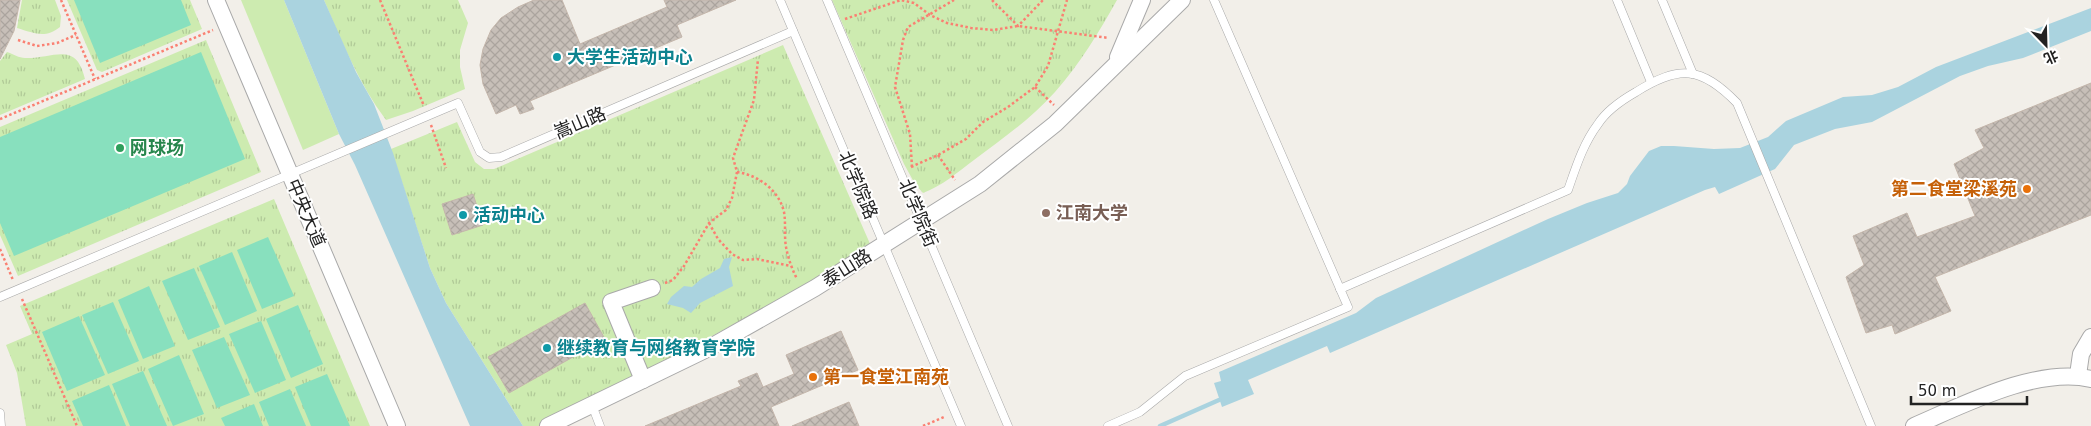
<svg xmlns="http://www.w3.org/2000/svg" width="2091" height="426" font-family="'DejaVu Sans','Noto Sans SC',sans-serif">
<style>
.grass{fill:url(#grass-tufts)}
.garden{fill:#cdebb0}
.pitch{fill:#88e0be}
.water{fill:#aad3df}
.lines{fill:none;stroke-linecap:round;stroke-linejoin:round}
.stream{stroke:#aad3df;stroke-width:4.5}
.building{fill:url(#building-cross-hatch);stroke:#c4b6ab}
.lane-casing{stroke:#a9a9a9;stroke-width:9}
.street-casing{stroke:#a9a9a9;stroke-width:18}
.path{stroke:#fa8072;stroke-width:2.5;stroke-dasharray:2.5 2.5;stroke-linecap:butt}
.lane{stroke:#fff;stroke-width:8}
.street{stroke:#fff;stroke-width:16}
.culture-dot{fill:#0f9aa8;stroke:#fff;stroke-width:2}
.leisure-dot{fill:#2e9e5b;stroke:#fff;stroke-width:2}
.food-dot{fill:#e8710a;stroke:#fff;stroke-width:2}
.education-dot{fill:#8d6e63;stroke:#fff;stroke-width:2}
.labels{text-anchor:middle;stroke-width:4;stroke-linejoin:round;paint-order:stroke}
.culture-label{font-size:18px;font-weight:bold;fill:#0d838f;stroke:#fff;text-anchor:start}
.street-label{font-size:18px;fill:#222;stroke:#fff}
.leisure-label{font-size:18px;font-weight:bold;fill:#27864d;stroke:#fff;text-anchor:start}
.food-label{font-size:18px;font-weight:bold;fill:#c56008;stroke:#fff;text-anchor:end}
.education-label{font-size:18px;font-weight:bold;fill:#785e54;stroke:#fff;text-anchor:start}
</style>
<defs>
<pattern id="grass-tufts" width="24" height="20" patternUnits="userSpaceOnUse" patternTransform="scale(1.25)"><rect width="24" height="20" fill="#cdebb0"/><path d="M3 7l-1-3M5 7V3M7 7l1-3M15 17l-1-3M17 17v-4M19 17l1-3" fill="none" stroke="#b0c997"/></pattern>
<pattern id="building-cross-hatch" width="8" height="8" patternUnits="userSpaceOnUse" patternTransform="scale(1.25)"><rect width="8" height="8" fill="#c7bfb8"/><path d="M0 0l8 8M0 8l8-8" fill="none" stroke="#aba49e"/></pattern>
</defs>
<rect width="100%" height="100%" fill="#f2efe9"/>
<g class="grass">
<path d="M22 0H55L61 16 60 27C45 39 34 33 17 28Z"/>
<path d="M67 0H190L202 29 102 72 97 70Z"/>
<path d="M324 0H458L468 23 460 50V67L465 89 413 111 386 120C359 84 342 42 324 0Z"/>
<path d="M832 0H1117C1099 32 1080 64 1055 92 1032 118 1002 139 974 160 958 172 942 186 923 193L915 184 904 164Z"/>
<path d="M206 40 261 172 18 276 0 235V127Z"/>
<path d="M783 45 871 246 763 309 542 426H523L446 303 430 268 391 149 457 122 475 162 484 169H494Z"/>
<path d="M7 52C13 54 19 58 25 58 53 59 76 40 85 79L0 115V61Z"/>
<path d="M274 199 370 426H26L17 373 6 345 32 334 20 306Z"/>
</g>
<path class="garden" d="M241 0H284L339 134 303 150Z"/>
<g class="pitch">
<path d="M74 0H181L191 25 100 63Z"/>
<path d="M201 52 245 159 14 256 0 223V137Z"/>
<path d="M268 237 294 296 262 309 237 250Z"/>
<path d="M232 252 257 311 225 325 199 266Z"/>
<path d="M194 268 220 327 188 340 162 281Z"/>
<path d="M149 286 175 346 143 359 118 300Z"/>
<path d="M113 302 139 361 108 374 82 315Z"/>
<path d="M298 305 323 364 291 378 266 319Z"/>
<path d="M79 316 105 375 67 391 42 332Z"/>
<path d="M261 321 286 380 255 393 229 334Z"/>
<path d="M224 337 250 395 217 408 192 350Z"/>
<path d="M179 355 204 414 173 426 148 369Z"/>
<path d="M143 371 167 426H130L112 384Z"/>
<path d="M327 374 350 426H311L295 387Z"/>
<path d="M109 385 126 426H83L72 401Z"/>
<path d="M290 389 306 426H269L259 402Z"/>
<path d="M254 404 263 426H225L221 418Z"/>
</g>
<g class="water">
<path d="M284 0H324L356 72 374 104 393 153 430 268 446 303 523 426H470L355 165 339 134Z"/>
<path d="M2091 8V31L2023 58 1988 66 1960 76 1872 122 1835 129 1794 145 1775 169 1719 194 1715 187 1705 190 1330 353 1327 346 1248 380 1254 394 1222 407 1214 383 1221 381 1219 372 1356 313 1376 298 1548 219 1587 203 1618 193 1627 184 1630 176 1649 151 1661 146H1674L1714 149 1740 148 1768 137 1786 121 1843 97 1872 95 1898 87 1936 67Z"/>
<path d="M732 257 729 267 733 286 700 303 691 313 683 308 667 304 671 297 684 286 692 287 701 279 720 268 724 259Z"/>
</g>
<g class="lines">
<path class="stream" d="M1160 426 1219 400"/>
</g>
<g class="building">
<path d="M0 0H20L14 31 0 59Z"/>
<path d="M534 0H562L580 44 667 7 664 0H736L677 25 682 37 530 101 534 109 520 114 516 105 496 114 483 84 480 65 483 49 491 30 501 18 518 7Z"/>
<path d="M2091 83V215L1935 277 1951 311 1895 334 1892 325 1866 333 1846 277 1864 265 1853 236 1907 213 1917 237 1975 216 1954 164 1984 148 1975 130Z"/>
<path d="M473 194 483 225 452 235 442 204Z"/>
<path d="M585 303 605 339 509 393 488 357Z"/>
<path d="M841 331 858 370 771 407 779 426H645L741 386 738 381 757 373 763 387 794 374 786 355Z"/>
<path d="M849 402 859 426H792Z"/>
</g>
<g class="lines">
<g class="lane-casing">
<g id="lane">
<path d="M780 0 961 426"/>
<path d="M827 0 1008 426"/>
<path d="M1617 0 1651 82"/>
<path d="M1662 0 1693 74"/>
<path d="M1340 289 1568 190C1576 167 1583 144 1598 124 1607 110 1622 100 1636 92 1679 65 1701 66 1737 103L1871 426"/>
<path d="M0 297 458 103 480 152 489 158 501 157 793 31"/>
<path d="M592 405 600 426"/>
<path d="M0 413 1 426"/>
<path d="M1108 426 1140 412 1185 376 1348 307 1214 0"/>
</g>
</g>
<g class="street-casing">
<g id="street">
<path d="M216 0 397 426"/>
<path d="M1118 57 1142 0"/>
<path d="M2078 375 2081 354 2091 337"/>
<path d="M643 380 611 302 652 288"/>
<path d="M548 426 709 348 815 288 980 184 1055 124 1182 0"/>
<path d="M1914 426C1963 405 2038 366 2091 379"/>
</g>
</g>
<g class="path">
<path d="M61 0 95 79"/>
<path d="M380 0 424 106"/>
<path d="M992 0 1018 26 1043 0"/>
<path d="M845 19 901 0 914 3 930 15 947 23 971 28 993 30 1018 26 1109 38"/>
<path d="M18 40 37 46 57 43 76 35"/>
<path d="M1035 87 1054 105"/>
<path d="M0 119 213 30"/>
<path d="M431 125 446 168"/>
<path d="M938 155 955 180"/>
<path d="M911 167 938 155 966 139 983 122 1008 107 1035 87 1048 66 1067 0"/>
<path d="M912 167 910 134 895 87 903 40 908 27 954 0"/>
<path d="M737 172C758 175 779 190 784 212 786 223 784 235 786 247 788 258 792 269 797 279"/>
<path d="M709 223 718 239 732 254 743 260 757 259 791 266"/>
<path d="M0 249 13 280"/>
<path d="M665 283 673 280 684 266 709 223 726 210 732 198 737 172 733 158 754 100 758 59"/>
<path d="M22 299 77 426"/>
<path d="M923 426 944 417"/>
</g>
<use href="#lane" class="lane"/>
<use href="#street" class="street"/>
</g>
<g class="culture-dot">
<circle cx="557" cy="57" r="5"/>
<circle cx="463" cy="215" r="5"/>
<circle cx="547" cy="348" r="5"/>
</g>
<circle class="leisure-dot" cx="120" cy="148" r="5"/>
<g class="food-dot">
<circle cx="2027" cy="189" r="5"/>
<circle cx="813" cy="377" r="5"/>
</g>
<circle class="education-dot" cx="1046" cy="213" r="5"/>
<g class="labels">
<g class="culture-label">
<text x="567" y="63">大学生活动中心</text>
<text x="473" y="221">活动中心</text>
<text x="557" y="354">继续教育与网络教育学院</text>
</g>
<g class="street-label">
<text transform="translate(580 123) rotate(-23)" y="6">嵩山路</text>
<text transform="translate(858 185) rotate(67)" y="6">北学院路</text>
<text transform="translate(306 213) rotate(67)" y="6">中央大道</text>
<text transform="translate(918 213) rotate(67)" y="6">北学院街</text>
<text transform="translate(847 268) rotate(-32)" y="6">泰山路</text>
</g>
<g class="leisure-label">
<text x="130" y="154">网球场</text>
</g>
<g class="food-label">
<text x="2017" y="195">第二食堂梁溪苑</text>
<text x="823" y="383" text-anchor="start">第一食堂江南苑</text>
</g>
<g class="education-label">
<text x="1056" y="219">江南大学</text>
</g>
</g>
<g transform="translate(2046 45) rotate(157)" stroke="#ffffff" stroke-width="4" paint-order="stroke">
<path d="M0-4L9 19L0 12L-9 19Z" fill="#222222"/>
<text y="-8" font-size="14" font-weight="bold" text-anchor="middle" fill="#222222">北</text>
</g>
<path d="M1911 396v8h116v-8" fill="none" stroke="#222222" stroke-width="2.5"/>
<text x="1918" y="396" font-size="15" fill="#222222" stroke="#ffffff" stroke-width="4" paint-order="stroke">50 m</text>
</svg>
